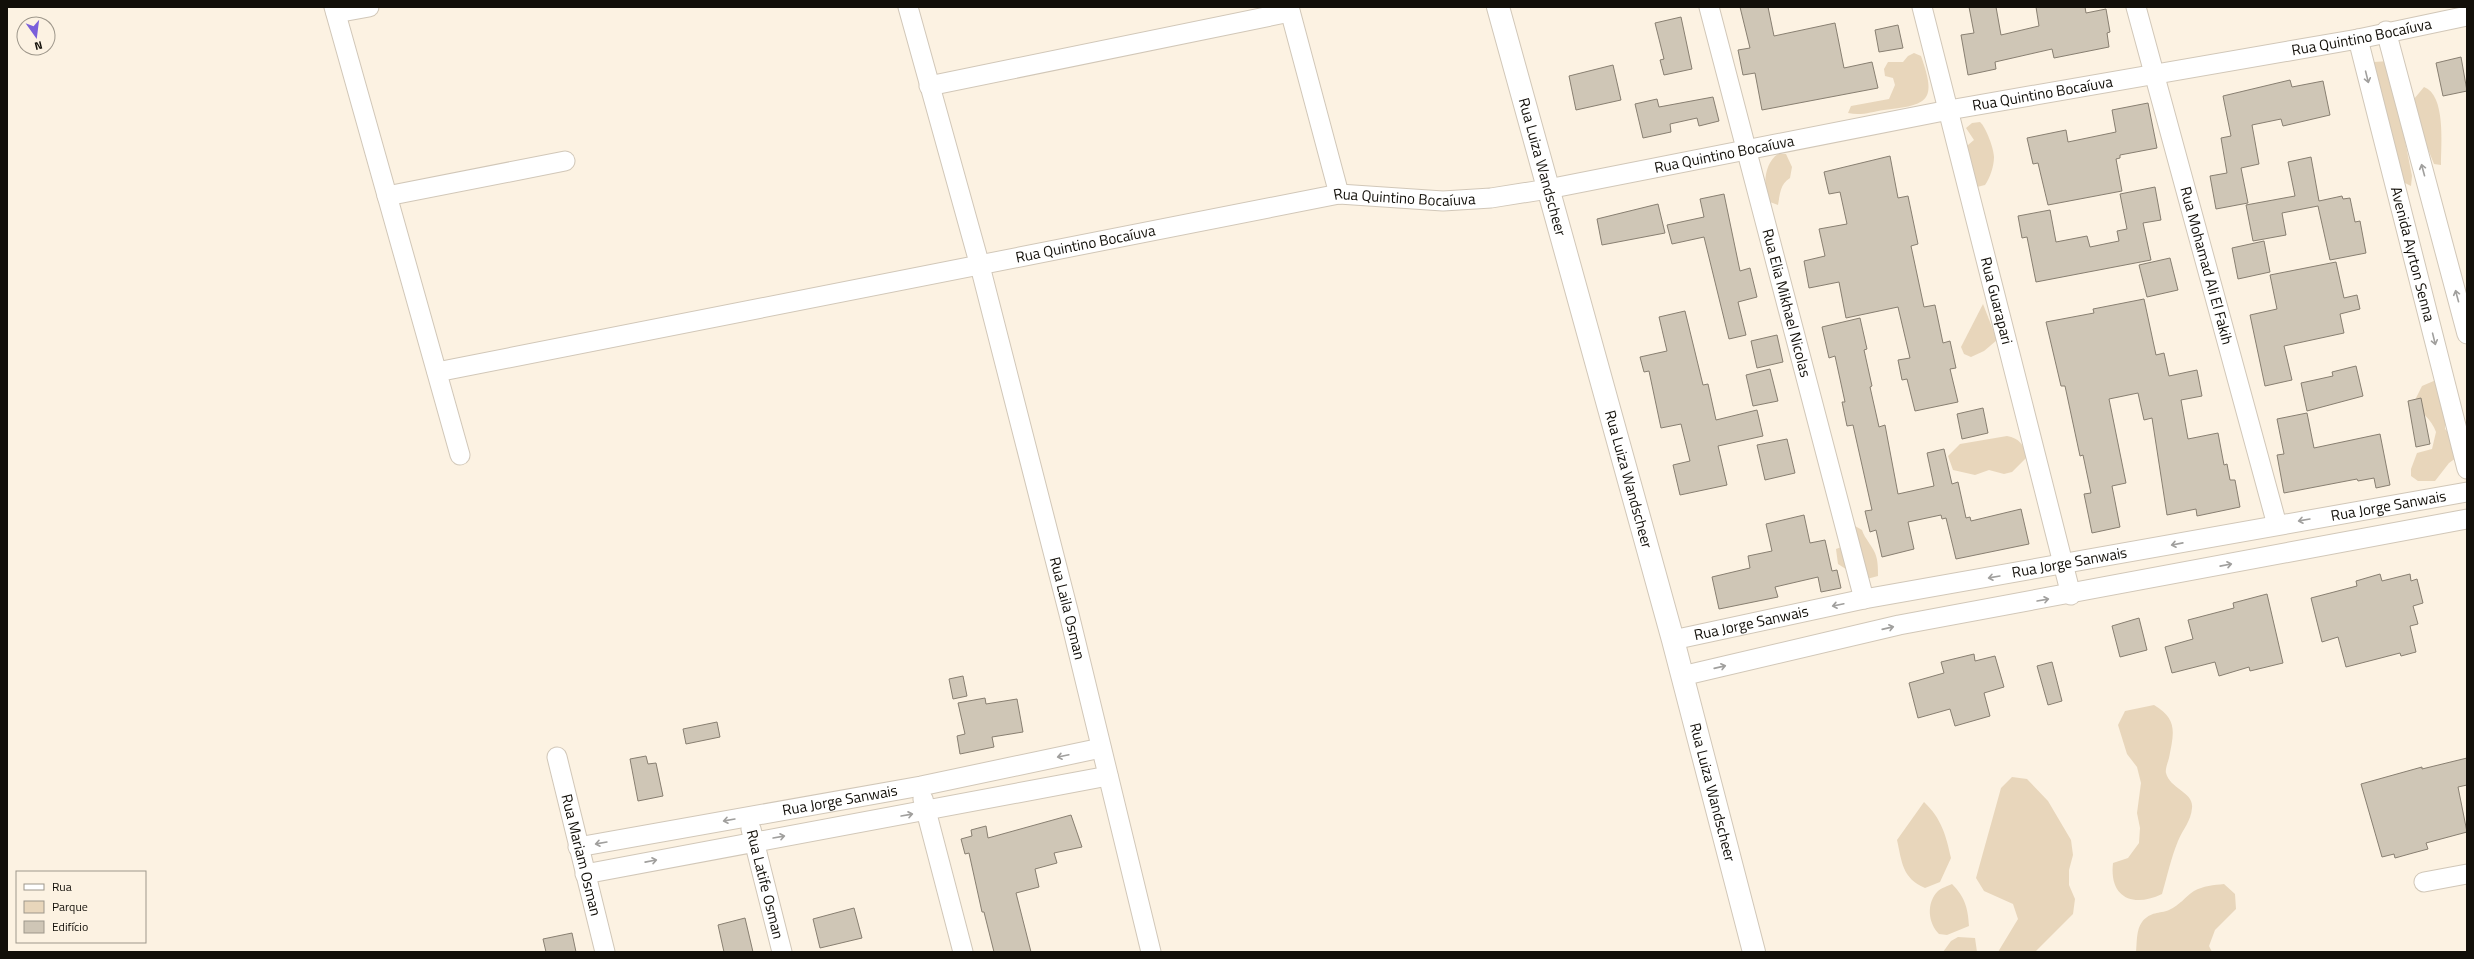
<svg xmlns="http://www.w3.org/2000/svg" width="2474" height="959" font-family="'Titillium Web',sans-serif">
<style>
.green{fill:#e8d6bb}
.building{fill:#cfc6b6;stroke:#887f71}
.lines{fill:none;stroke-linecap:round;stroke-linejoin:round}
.street-casing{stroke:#d1c7b8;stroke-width:21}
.secondary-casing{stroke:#d1c7b8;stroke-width:24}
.street{stroke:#fff;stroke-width:19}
.secondary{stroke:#fff;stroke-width:22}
.oneway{stroke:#a09f9d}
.labels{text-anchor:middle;stroke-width:3.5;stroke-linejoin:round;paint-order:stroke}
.street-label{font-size:15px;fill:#120f09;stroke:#fcf2e2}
</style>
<rect width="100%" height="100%" fill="#fcf2e2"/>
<g class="green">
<path d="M1914 53 1921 56C1937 101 1929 105 1884 110 1871 112 1861 116 1848 113L1851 106 1889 99 1895 85 1893 78 1885 76 1884 69 1888 62H1903L1908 56Z"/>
<path d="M2389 61 2412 176 2411 186 2397 179 2374 62Z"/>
<path d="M2424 87C2446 95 2441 145 2441 165L2434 164 2422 134 2414 99Z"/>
<path d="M1980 122C1986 127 1994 149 1994 157 1994 166 1990 178 1985 185L1977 187 1964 152 1968 145 1974 140 1966 128 1972 123Z"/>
<path d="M1778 154H1786L1792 167 1790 178C1780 184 1780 194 1778 205L1770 202C1762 188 1764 163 1778 154Z"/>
<path d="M1983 304 1997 340 1984 351 1971 357 1964 354 1961 347Z"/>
<path d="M2436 380 2440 402 2446 407 2445 429 2454 438 2456 458 2449 463 2435 481H2418L2411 476V469L2417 453 2432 449 2436 432C2432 419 2419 412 2415 400L2422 386Z"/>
<path d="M2007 436C2019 438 2024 445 2027 457L2012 472 2004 474 1989 470 1975 475 1953 470 1948 456 1960 444Z"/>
<path d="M1855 526 1862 530C1865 539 1871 544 1875 553 1878 560 1878 568 1878 576L1863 580 1838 564 1836 549 1844 546Z"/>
<path d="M2154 705C2178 719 2174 733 2169 758 2168 762 2165 769 2166 773 2170 789 2194 792 2192 808 2191 821 2183 829 2178 841 2171 858 2167 877 2162 894 2133 908 2109 898 2113 863L2128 858 2139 843 2140 828 2137 813 2141 783 2137 767 2127 754 2118 725 2125 711Z"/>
<path d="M2012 777 2027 779 2048 801 2071 840 2073 855 2069 870V885L2075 899 2073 914 2035 952H1998L2018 919 2013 904 1984 891 1976 878 2001 788Z"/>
<path d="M1924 802C1942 819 1946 836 1951 858L1940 882 1925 888C1902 878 1902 862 1897 840Z"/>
<path d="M1952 884C1965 897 1968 908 1969 926L1947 935 1939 934C1928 923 1926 903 1938 891 1941 888 1948 886 1952 884Z"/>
<path d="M2224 884 2235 894 2236 909 2215 930 2209 946 2212 952H2136C2137 943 2136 930 2142 922 2151 911 2159 914 2169 910 2180 905 2185 897 2194 891 2203 886 2214 885 2224 884Z"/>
<path d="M1958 937 1975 938 1977 952H1943L1951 941Z"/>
</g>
<g class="building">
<path d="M1740 7H1768L1774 36 1835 23 1844 68 1872 62 1878 88 1762 110 1755 73 1743 75 1738 50 1750 48Z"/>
<path d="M1969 7H1996L2001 35 2039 26 2036 7H2085L2086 13 2106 9 2110 32 2107 33 2109 47 2054 58 2052 49 1995 62 1996 69 1968 75 1961 35 1974 33Z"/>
<path d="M1681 17 1692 69 1664 75 1660 60 1664 59 1655 23Z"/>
<path d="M1898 25 1903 48 1879 52 1875 30Z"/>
<path d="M2461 57 2467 91 2443 96 2436 63Z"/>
<path d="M1613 65 1621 100 1576 110 1569 76Z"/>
<path d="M2290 80 2292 87 2323 81 2330 115 2283 126 2281 119 2252 125 2259 164 2241 168 2248 203 2216 209 2210 176 2227 173 2221 138 2231 136 2223 96Z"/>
<path d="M1713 97 1719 121 1699 126 1697 118 1670 124 1671 132 1643 138 1635 104 1657 99 1659 107Z"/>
<path d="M2148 103 2157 148 2120 155V158L2116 159 2122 191 2048 205 2038 163 2033 164 2027 138 2066 130 2068 142 2116 132 2112 110Z"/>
<path d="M1890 156 1898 198 1908 196 1918 244 1911 246 1924 307 1935 305 1943 343 1950 341 1956 368 1950 369 1958 402 1915 411 1907 379 1902 380 1898 360 1910 358 1898 307 1846 318 1839 282 1809 288 1804 261 1825 256 1819 229 1847 224 1840 192 1829 194 1824 172Z"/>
<path d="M2311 157 2319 201 2342 196 2343 199 2350 198 2355 222 2360 221 2366 253 2330 260 2318 206 2282 213 2286 235 2253 241 2246 205 2295 196 2288 162Z"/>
<path d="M2155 187 2161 220 2143 223 2151 260 2036 282 2027 237 2022 238 2018 216 2050 210 2056 242 2087 236 2090 247 2119 241 2117 231 2127 229 2120 194Z"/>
<path d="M1724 194 1740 271 1750 268 1757 297 1738 302 1746 335 1729 339 1704 237 1672 244 1667 225 1704 217 1700 199Z"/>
<path d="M1658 204 1665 233 1602 245 1597 219Z"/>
<path d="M2264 241 2270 272 2238 279 2232 248Z"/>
<path d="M2170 258 2178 290 2147 297 2139 265Z"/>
<path d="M2336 262 2344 298 2357 295 2360 309 2340 314 2344 333 2284 346 2292 380 2265 386 2250 315 2277 309 2270 275Z"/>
<path d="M2144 299 2156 355 2164 353 2169 376 2197 370 2202 396 2181 400 2188 439 2218 433 2224 465 2227 464 2230 480H2235L2240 507 2197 516 2196 509 2167 515 2152 418 2144 420 2138 393 2109 399 2126 483 2112 486 2120 527 2092 533 2084 494 2091 493 2083 455 2080 456 2065 386H2061L2046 322 2094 313 2093 309Z"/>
<path d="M1685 311 1703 385 1708 384 1716 420 1757 410 1763 436 1718 446 1727 485 1680 495 1673 465 1690 461 1681 424 1661 428 1649 371 1644 372 1640 357 1667 351 1659 317Z"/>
<path d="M1860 318 1867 349 1864 350 1872 386 1870 387 1879 427 1885 425 1898 494 1934 486 1927 453 1944 449 1952 484 1958 482 1966 518 1970 517 1971 521 2021 509 2029 544 1956 559 1946 518 1942 519 1941 515 1908 522 1914 549 1882 557 1876 530 1870 532 1865 511 1872 510 1853 425 1847 426 1842 402H1845L1835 356 1829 358 1822 327Z"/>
<path d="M1777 335 1783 362 1757 368 1751 341Z"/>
<path d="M2356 366 2363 396 2307 411 2301 383 2333 376 2332 372Z"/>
<path d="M1770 369 1778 401 1753 406 1746 375Z"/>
<path d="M2421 398 2430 444 2416 447 2408 401Z"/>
<path d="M1983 408 1988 433 1962 439 1957 414Z"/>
<path d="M2307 413 2314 448 2380 434 2390 485 2376 488 2374 478 2358 481 2357 479 2284 493 2277 455 2284 454 2277 419Z"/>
<path d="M1787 439 1795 473 1765 480 1757 445Z"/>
<path d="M1804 515 1810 543 1825 540 1832 571 1837 570 1841 588 1821 592 1818 577 1775 587 1778 597 1719 609 1712 577 1750 568 1748 556 1772 551 1766 524Z"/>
<path d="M2380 574 2382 581 2410 574 2411 581 2417 579 2423 603 2413 606 2418 624 2410 626 2416 652 2401 656 2400 653 2346 667 2338 637 2322 642 2311 598 2357 586 2356 581Z"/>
<path d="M2267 594 2283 663 2250 671 2249 667 2219 676 2215 662 2172 673 2165 647 2193 639 2188 620 2234 608 2233 603Z"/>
<path d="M2139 618 2147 650 2120 657 2112 626Z"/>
<path d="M1974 654 1975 661 1995 656 2004 687 1984 693 1990 716 1955 726 1950 709 1918 718 1909 683 1944 673 1941 662Z"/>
<path d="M2052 662 2062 701 2048 705 2037 666Z"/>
<path d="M963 676 967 696 953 699 949 679Z"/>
<path d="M985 698 986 704 1017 699 1023 732 992 737 994 747 960 754 957 736 965 734 958 703Z"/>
<path d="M717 722 720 737 686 744 683 729Z"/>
<path d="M646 756 648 764 656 763 663 796 638 801 630 759Z"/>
<path d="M2467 758V785L2458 787 2467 832 2426 843 2428 849 2413 853 2395 858 2394 854 2382 857 2361 784 2422 767V769Z"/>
<path d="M1071 815 1082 847 1054 853 1057 863 1035 869 1039 887 1016 893 1031 952H994L984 912H982L969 853 965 854 961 839 972 836 971 830 986 826 988 838Z"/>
<path d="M854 908 862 938 820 948 813 919Z"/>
<path d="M745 918 753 952H724L718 925Z"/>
<path d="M572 933 576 952H546L543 939Z"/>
</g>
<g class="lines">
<g class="street-casing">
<g id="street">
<path d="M334 7 460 455"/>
<path id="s1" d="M908 7 980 266 1069 614 1151 952"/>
<path d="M1289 7 1339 194"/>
<path id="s2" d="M1709 7 1864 599"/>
<path id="s3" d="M1922 7 2071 595"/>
<path id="s4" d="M2136 7 2277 525"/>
<path d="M336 13 369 7"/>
<path d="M2386 31 2467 334"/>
<path id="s5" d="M2358 39 2467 469"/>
<path d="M929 86 1290 12"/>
<path d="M387 196 565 161"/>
<path id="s6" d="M437 372 1339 194 1443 201 1491 198 1548 189 1949 110 2358 39 2467 16"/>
<path id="s7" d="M1673 640 1864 599 2467 492"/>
<path d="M1682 676 1899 625 2467 519"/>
<path id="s8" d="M557 757 605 952"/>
<path d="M923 799 963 952"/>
<path id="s9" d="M751 829 782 952"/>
<path id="s10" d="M578 847 921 786 1101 748"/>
<path d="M585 874 1108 776"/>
<path d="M2424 882 2467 874"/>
</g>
</g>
<g class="secondary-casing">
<g id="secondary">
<path id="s11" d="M1498 7 1673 640 1754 952"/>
</g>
</g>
<use href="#street" class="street"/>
<use href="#secondary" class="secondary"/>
</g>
<defs><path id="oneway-shaft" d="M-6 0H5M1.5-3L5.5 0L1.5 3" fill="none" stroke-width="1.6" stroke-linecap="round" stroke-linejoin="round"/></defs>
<g class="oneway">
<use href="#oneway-shaft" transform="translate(2367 77) rotate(76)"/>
<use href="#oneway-shaft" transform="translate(2423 170) rotate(-105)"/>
<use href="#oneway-shaft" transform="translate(2457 296) rotate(-105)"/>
<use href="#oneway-shaft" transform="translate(2434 339) rotate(76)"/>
<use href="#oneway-shaft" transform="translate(2304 520) rotate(170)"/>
<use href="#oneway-shaft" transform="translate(2177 544) rotate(169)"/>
<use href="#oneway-shaft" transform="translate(2226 565) rotate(-11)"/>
<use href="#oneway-shaft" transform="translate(1994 577) rotate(170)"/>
<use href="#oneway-shaft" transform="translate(2043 600) rotate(-10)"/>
<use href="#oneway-shaft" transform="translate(1838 605) rotate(168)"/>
<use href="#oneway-shaft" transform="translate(1888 628) rotate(-13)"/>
<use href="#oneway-shaft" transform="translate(1720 667) rotate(-13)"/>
<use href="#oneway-shaft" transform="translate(1063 756) rotate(168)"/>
<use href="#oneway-shaft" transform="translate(907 815) rotate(-10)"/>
<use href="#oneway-shaft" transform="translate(729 820) rotate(170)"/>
<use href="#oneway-shaft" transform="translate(779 837) rotate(-10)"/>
<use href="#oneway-shaft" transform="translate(601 843) rotate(170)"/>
<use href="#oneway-shaft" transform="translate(651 861) rotate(-11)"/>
</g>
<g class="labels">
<g class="street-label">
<text dy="5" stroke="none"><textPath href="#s6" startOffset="1957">Rua Quintino Bocaíuva</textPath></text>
<text dy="5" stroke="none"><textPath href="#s6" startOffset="1633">Rua Quintino Bocaíuva</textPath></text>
<text dy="5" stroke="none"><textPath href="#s6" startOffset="1309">Rua Quintino Bocaíuva</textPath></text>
<text dy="5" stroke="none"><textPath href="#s11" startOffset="166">Rua Luiza Wandscheer</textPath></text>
<text dy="5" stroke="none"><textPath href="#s6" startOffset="985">Rua Quintino Bocaíuva</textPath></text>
<text dy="5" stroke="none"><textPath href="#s6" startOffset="661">Rua Quintino Bocaíuva</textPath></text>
<text dy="5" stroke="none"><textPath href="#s5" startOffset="222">Avenida Ayrton Senna</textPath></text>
<text dy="5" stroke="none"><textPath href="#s4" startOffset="268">Rua Mohamad Ali El Fakih</textPath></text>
<text dy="5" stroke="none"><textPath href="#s3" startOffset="303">Rua Guarapari</textPath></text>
<text dy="5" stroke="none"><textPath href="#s2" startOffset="306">Rua Elia Mikhael Nicolas</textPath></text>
<text dy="5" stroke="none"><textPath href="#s11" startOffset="490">Rua Luiza Wandscheer</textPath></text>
<text dy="5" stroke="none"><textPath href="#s7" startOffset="728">Rua Jorge Sanwais</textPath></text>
<text dy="5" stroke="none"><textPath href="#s7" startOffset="404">Rua Jorge Sanwais</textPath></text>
<text dy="5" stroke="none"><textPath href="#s1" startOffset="622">Rua Laila Osman</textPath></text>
<text dy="5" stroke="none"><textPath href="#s7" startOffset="80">Rua Jorge Sanwais</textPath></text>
<text dy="5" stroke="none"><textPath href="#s11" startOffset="814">Rua Luiza Wandscheer</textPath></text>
<text dy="5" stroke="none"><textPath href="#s10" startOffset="266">Rua Jorge Sanwais</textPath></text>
<text dy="5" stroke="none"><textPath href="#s8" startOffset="101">Rua Mariam Osman</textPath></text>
<text dy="5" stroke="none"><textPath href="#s9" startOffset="57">Rua Latife Osman</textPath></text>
</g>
</g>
<rect width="2474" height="959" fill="none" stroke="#120f09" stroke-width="16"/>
<rect x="16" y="871" width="130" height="72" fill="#fcf2e2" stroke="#9e978b"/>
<rect x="24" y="884" width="20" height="6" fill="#ffffff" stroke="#9e978b"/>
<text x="52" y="891" font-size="12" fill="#120f09">Rua</text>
<rect x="24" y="901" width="20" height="12" fill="#e8d6bb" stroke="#9e978b"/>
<text x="52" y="911" font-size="12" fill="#120f09">Parque</text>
<rect x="24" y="921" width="20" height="12" fill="#cfc6b6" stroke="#9e978b"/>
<text x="52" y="931" font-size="12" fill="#120f09">Edifício</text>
<g transform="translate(36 36) rotate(166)"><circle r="19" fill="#fcf2e2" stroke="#9e978b"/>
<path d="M0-3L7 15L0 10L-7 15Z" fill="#7a5fda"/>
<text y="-6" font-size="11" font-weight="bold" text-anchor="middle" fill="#120f09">N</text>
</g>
</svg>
